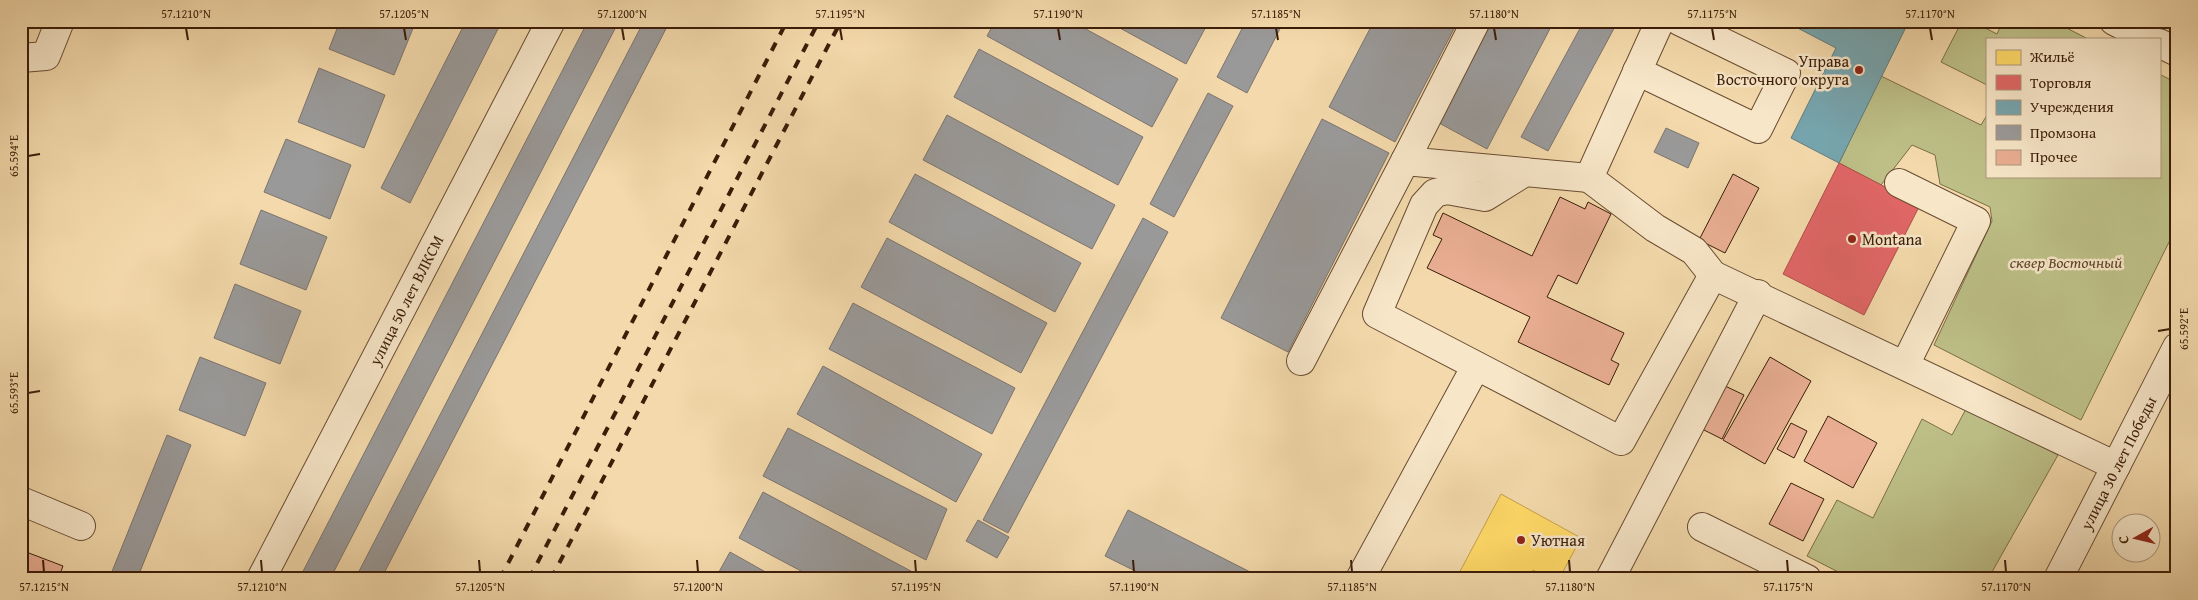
<svg xmlns="http://www.w3.org/2000/svg" width="2198" height="600" font-family="'Gentium Book Plus',serif">
<style>
.green{fill:#bdbf87;stroke:#7c6e48}
.homes{fill:#ffd966;stroke:#c4a14a}
.shops{fill:#e06666;stroke:#ae504a}
.public{fill:#76a5af;stroke:#647c7d}
.industry{fill:#999;stroke:#7d746e}
.building{fill:#e9ae93;stroke:#3b1d08}
.lines{fill:none;stroke-linecap:round;stroke-linejoin:round}
.minor-casing{stroke:#694c31;stroke-width:30}
.minor{stroke:#f7e6c8;stroke-width:28}
.rail{stroke:#3b1d08;stroke-width:4;stroke-dasharray:9 9;stroke-linecap:butt}
.ticks{fill:none;stroke:#3b1d08;stroke-width:2}
.poi-dot{fill:#8f2418;stroke:#f7e6c8;stroke-width:2}
.labels{text-anchor:middle;stroke-width:5;stroke-linejoin:round;paint-order:stroke}
.poi-label{font-size:16px;fill:#3b1d08;stroke:#f7e6c8;text-anchor:start}
.park-label{font-size:16px;font-style:italic;fill:#5c4628;stroke:#f7e6c8}
.street-label{font-size:16px;fill:#3b1d08;stroke:#f7e6c8}
.neatline{fill:none;stroke:#3b1d08;stroke-width:2}
.ticks-label{font-size:12px;text-anchor:middle;fill:#3b1d08}
</style>
<rect width="100%" height="100%" fill="#f3d9ab"/>
<filter id="stains"><feTurbulence type="fractalNoise" baseFrequency=".004" numOctaves="4"/><feColorMatrix values="0 0 0 0 .2 0 0 0 0 .09 0 0 0 0 .02 0 0 0 .5 -.17"/></filter>
<radialGradient id="worn" r=".72"><stop offset=".6" stop-color="#630" stop-opacity="0"/><stop offset="1" stop-color="#630" stop-opacity=".3"/></radialGradient>
<g class="green">
<path d="M1962 21H1971L1997 34 2003 21H2053L2088 39H1987V85L1941 62Z"/>
<path d="M2159 74 2177 83V226L2081 420 1934 345 1992 221 1990 207 1940 184 1935 155 1912 145 1881 185 1839 163 1881 76 1981 125 1987 115V176H2159Z"/>
<path d="M1966 409 2058 455 1988 579H1852L1807 556 1837 500 1873 518 1922 419 1952 435Z"/>
</g>
<path class="homes" d="M1501 494 1581 538 1559 579H1550L1533 570 1528 579H1456Z"/>
<path class="shops" d="M1839 163 1920 205 1864 315 1783 274Z"/>
<path class="public" d="M1772 21H1909L1839 163 1791 138 1836 48 1788 23 1785 28Z"/>
<g class="industry">
<path d="M340 21H416L394 75 329 49Z"/>
<path d="M466 21H502L410 203 381 188Z"/>
<path d="M588 21H619L330 579H299Z"/>
<path d="M644 21H670L381 579H355Z"/>
<path d="M995 21H1071L1178 79 1152 127 987 36Z"/>
<path d="M1107 21H1209L1186 64Z"/>
<path d="M1246 21H1284L1247 93 1217 77Z"/>
<path d="M1374 21H1458L1395 142 1329 107Z"/>
<path d="M1492 21H1554L1487 149 1439 123Z"/>
<path d="M1584 21H1618L1548 151 1521 137Z"/>
<path d="M979 49 1143 137 1118 185 954 97Z"/>
<path d="M319 68 385 95 364 148 298 122Z"/>
<path d="M1208 93 1233 106 1174 217 1150 204Z"/>
<path d="M947 115 1115 205 1092 249 923 160Z"/>
<path d="M1322 119 1389 153 1288 352 1221 318Z"/>
<path d="M1666 128 1699 143 1688 168 1654 152Z"/>
<path d="M286 139 351 165 330 219 264 192Z"/>
<path d="M915 174 1081 263 1055 312 889 222Z"/>
<path d="M261 210 327 237 306 290 240 264Z"/>
<path d="M1143 218 1168 232 1008 533 983 520Z"/>
<path d="M887 238 1047 323 1021 373 861 287Z"/>
<path d="M235 284 301 311 280 364 214 338Z"/>
<path d="M853 303 1015 388 992 434 829 349Z"/>
<path d="M200 357 266 383 245 436 179 410Z"/>
<path d="M823 366 982 454 956 502 797 414Z"/>
<path d="M788 428 947 509 926 560 763 476Z"/>
<path d="M167 435 191 445 137 579H109Z"/>
<path d="M763 492 922 577V579H816L739 538Z"/>
<path d="M1128 510 1264 579H1151L1105 556Z"/>
<path d="M978 520 1009 537 997 558 966 541Z"/>
<path d="M730 552 778 579H715Z"/>
</g>
<g class="building">
<path d="M1733 174 1759 188 1725 253 1699 240Z"/>
<path d="M1560 197 1585 209 1588 202 1611 214 1577 284 1558 275 1547 297 1624 333 1611 360 1619 364 1609 385 1518 342 1530 317 1427 268 1442 239 1433 235 1443 213 1532 256Z"/>
<path d="M1770 357 1811 381 1765 464 1723 440Z"/>
<path d="M1723 385 1744 395 1722 439 1702 429Z"/>
<path d="M1828 416 1877 443 1853 488 1804 461Z"/>
<path d="M1791 423 1807 431 1794 458 1777 449Z"/>
<path d="M1791 483 1824 499 1803 541 1769 524Z"/>
<path d="M21 550 63 566 58 579H21Z"/>
</g>
<g class="lines">
<g class="minor-casing">
<g id="minor">
<path d="M1476 21 1405 161 1589 178"/>
<path d="M1660 21 1589 178 1655 228 1694 251 1713 275 2116 466"/>
<path d="M2114 21 2150 39"/>
<path d="M2159 43 2177 52"/>
<path d="M21 58 46 56 60 21"/>
<path d="M1637 71 1758 129 1786 73 1679 21"/>
<path d="M1525 172 1485 197 1447 190 1435 193 1424 205 1377 314 1621 441 1713 275"/>
<path d="M1899 183 1976 221 1905 365"/>
<path d="M1301 361 1405 161"/>
<path d="M21 501 81 526"/>
<path d="M1702 527 1807 579"/>
<path d="M261 579 551 21"/>
<path d="M1360 579 1476 366"/>
<path d="M1610 579 1758 294"/>
<path d="M2058 579 2177 347"/>
</g>
</g>
<use href="#minor" class="minor"/>
<g class="rail">
<path d="M500 579 787 21"/>
<path d="M529 579 819 21"/>
<path d="M551 579 841 21"/>
</g>
</g>
<path class="ticks" d="M186 28 188 40M404 28 406 40M622 28 624 40M840 28 842 40M1058 28 1060 40M1276 28 1278 40M1494 28 1496 40M1712 28 1714 40M1930 28 1932 40M28 156 40 154M2158 331 2170 329M28 393 40 391M43 560 44 572M261 560 262 572M479 560 480 572M697 560 698 572M915 560 916 572M1133 560 1134 572M1351 560 1352 572M1569 560 1570 572M1787 560 1788 572M2005 560 2006 572"/>
<g class="poi-dot">
<circle cx="1859" cy="70" r="5"/>
<circle cx="1852" cy="239" r="5"/>
<circle cx="1521" cy="540" r="5"/>
</g>
<g class="labels">
<g class="poi-label">
<text x="1849" y="67" text-anchor="end">Управа<tspan x="1849" dy="18">Восточного округа</tspan></text>
<text x="1862" y="245">Montana</text>
<text x="1531" y="546">Уютная</text>
</g>
<g class="park-label">
<text x="2066" y="268">сквер Восточный</text>
</g>
<g class="street-label">
<text transform="translate(406 300) rotate(-63)" y="6">улица 50 лет ВЛКСМ</text>
<text transform="translate(2118 463) rotate(-63)" y="6">улица 30 лет Победы</text>
</g>
</g>
<rect width="2198" height="600" fill="none" stroke="#f3d9ab" stroke-width="55"/>
<rect x="1986" y="38" width="175" height="140" fill="#f7e6c8" stroke="#ac967b"/>
<rect x="1996" y="50" width="25" height="15" fill="#ffd966" stroke="#ac967b"/>
<text x="2030" y="62" font-size="15" fill="#3b1d08">Жильё</text>
<rect x="1996" y="75" width="25" height="15" fill="#e06666" stroke="#ac967b"/>
<text x="2030" y="88" font-size="15" fill="#3b1d08">Торговля</text>
<rect x="1996" y="100" width="25" height="15" fill="#76a5af" stroke="#ac967b"/>
<text x="2030" y="112" font-size="15" fill="#3b1d08">Учреждения</text>
<rect x="1996" y="125" width="25" height="15" fill="#999999" stroke="#ac967b"/>
<text x="2030" y="138" font-size="15" fill="#3b1d08">Промзона</text>
<rect x="1996" y="150" width="25" height="15" fill="#e9ae93" stroke="#ac967b"/>
<text x="2030" y="162" font-size="15" fill="#3b1d08">Прочее</text>
<g transform="translate(2136 538) rotate(262)"><circle r="24" fill="#f7e6c8" stroke="#ac967b"/>
<path d="M0-4L9 19L0 12L-9 19Z" fill="#8f2418"/>
<text y="-8" font-size="14" font-weight="bold" text-anchor="middle" fill="#3b1d08">С</text>
</g>
<rect x="28" y="28" width="2142" height="544" class="neatline"/>
<g class="ticks-label">
<text x="186" y="18">57.1210°N</text>
<text x="404" y="18">57.1205°N</text>
<text x="622" y="18">57.1200°N</text>
<text x="840" y="18">57.1195°N</text>
<text x="1058" y="18">57.1190°N</text>
<text x="1276" y="18">57.1185°N</text>
<text x="1494" y="18">57.1180°N</text>
<text x="1712" y="18">57.1175°N</text>
<text x="1930" y="18">57.1170°N</text>
<text transform="translate(14 156) rotate(-90)" y="4">65.594°E</text>
<text transform="translate(2184 329) rotate(-90)" y="4">65.592°E</text>
<text transform="translate(14 393) rotate(-90)" y="4">65.593°E</text>
<text x="44" y="591">57.1215°N</text>
<text x="262" y="591">57.1210°N</text>
<text x="480" y="591">57.1205°N</text>
<text x="698" y="591">57.1200°N</text>
<text x="916" y="591">57.1195°N</text>
<text x="1134" y="591">57.1190°N</text>
<text x="1352" y="591">57.1185°N</text>
<text x="1570" y="591">57.1180°N</text>
<text x="1788" y="591">57.1175°N</text>
<text x="2006" y="591">57.1170°N</text>
</g>
<rect width="100%" height="100%" filter="url(#stains)"/>
<rect width="100%" height="100%" fill="url(#worn)"/>
</svg>
